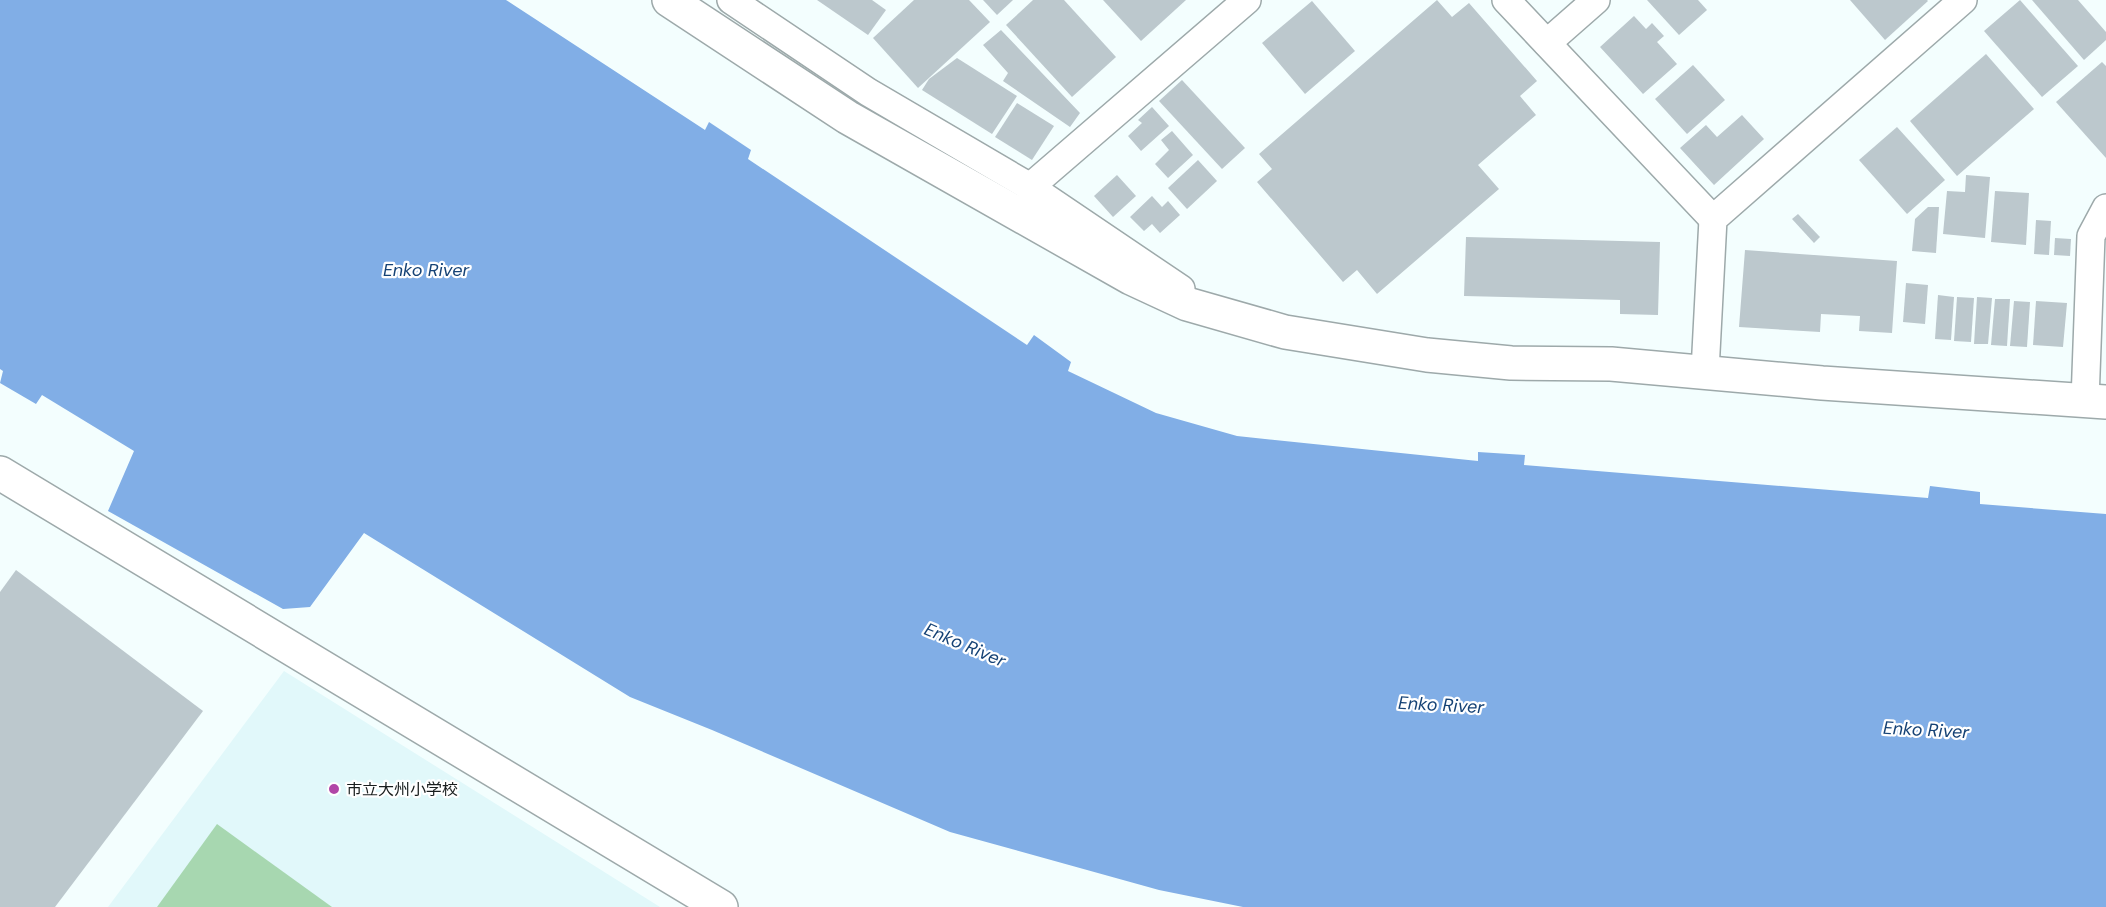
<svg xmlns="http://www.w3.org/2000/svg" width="2106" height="907" font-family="'DM Sans','Noto Sans JP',sans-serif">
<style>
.built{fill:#e1f8fa}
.green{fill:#a7d7b0}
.water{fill:#81aee6}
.building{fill:#bcc8cd}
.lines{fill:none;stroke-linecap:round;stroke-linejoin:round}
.minor-casing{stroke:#9da9aa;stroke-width:30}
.tertiary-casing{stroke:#9da9aa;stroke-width:36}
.minor{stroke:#fff;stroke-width:27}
.tertiary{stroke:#fff;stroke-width:33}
.poi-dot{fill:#b146a7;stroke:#fff;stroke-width:2}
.labels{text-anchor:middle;stroke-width:4.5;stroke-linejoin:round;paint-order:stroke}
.poi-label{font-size:16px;fill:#181d1d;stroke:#fff;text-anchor:start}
.water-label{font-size:18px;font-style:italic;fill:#154275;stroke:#fff}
</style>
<rect width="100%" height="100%" fill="#f3fefe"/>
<path class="built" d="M284 671 660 907H108Z"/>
<path class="green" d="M217 824 332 907H157Z"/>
<path class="water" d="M0 0H506L705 130 709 122 751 150 748 159 1027 345 1034 335 1071 362 1068 371 1156 413 1237 436 1478 461V452L1525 455 1524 465 1928 498 1930 486 1980 492V504L2106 514V907H1243L1159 890 950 832 712 730 630 697 364 533 310 607 283 609 108 511 134 451 42 395 36 404 0 383 3 371 0 369Z"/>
<g class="building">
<path d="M817 0H872L886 10 868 35Z"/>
<path d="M914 0H969L990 22 918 88 873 38Z"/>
<path d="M983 0H1013L997 15Z"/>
<path d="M1033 0H1064L1116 57 1072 97 1006 25Z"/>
<path d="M1103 0H1186L1141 41Z"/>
<path d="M1437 0 1452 17 1469 3 1537 81 1520 96 1536 115 1478 165 1499 189 1377 294 1357 270 1343 282 1257 182 1272 169 1259 154Z"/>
<path d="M1647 0H1698L1707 10 1679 35Z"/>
<path d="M1850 0H1927L1928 1 1885 40Z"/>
<path d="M2020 0 2078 66 2042 97 1984 31Z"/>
<path d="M2032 0H2078L2106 32V40L2084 60Z"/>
<path d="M1312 1 1355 51 1305 94 1262 43Z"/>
<path d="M1634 16 1646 29 1652 23 1664 36 1657 42 1677 64 1643 94 1600 47Z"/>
<path d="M1001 30 1080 113 1070 127 1003 81 1008 73 983 45Z"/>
<path d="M1986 54 2034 109 1957 176 1910 121Z"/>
<path d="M957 58 1017 96 992 134 922 90 929 79Z"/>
<path d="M2102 62 2106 66V158L2056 102Z"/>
<path d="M1693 65 1725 100 1687 134 1655 99Z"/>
<path d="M1182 80 1245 148 1222 169 1159 101Z"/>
<path d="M1017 103 1054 126 1032 160 995 137Z"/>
<path d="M1152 107 1169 126 1141 151 1128 136 1142 123 1138 120Z"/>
<path d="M1742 115 1764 139 1714 185 1680 148 1706 125 1717 137Z"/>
<path d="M1897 127 1945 180 1907 214 1859 160Z"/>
<path d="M1172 131 1193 155 1168 178 1155 164 1169 150 1161 140Z"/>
<path d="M1198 160 1217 181 1187 209 1168 188Z"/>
<path d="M1117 175 1136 196 1113 217 1094 196Z"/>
<path d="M1966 175 1990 177 1985 238 1943 234 1947 191 1965 192Z"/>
<path d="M1995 191 2029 193 2026 245 1991 242Z"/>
<path d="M1152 196 1162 207 1168 201 1180 215 1160 233 1152 224 1144 231 1130 217Z"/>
<path d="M1928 207H1939L1936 253 1912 251 1915 219Z"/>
<path d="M1798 214 1820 237 1814 243 1792 219Z"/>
<path d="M2036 220 2051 221 2049 255 2034 254Z"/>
<path d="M1466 237 1660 242 1658 315 1620 314V300L1464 296Z"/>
<path d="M2055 238 2071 239 2070 256 2054 255Z"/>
<path d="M1745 250 1897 261 1892 333 1859 331 1860 316 1821 314 1820 332 1739 327Z"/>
<path d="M1906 283 1928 285 1925 324 1903 322Z"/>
<path d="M1938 295 1954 297 1951 340 1935 339Z"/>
<path d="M1957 297 1974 298 1971 342 1954 341Z"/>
<path d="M1977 297 1992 298 1988 344H1974Z"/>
<path d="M1995 299H2010L2007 346 1991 345Z"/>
<path d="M2014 301 2030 302 2027 347 2010 346Z"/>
<path d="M2036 301 2067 303 2063 347 2033 345Z"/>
<path d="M16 570 203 711 55 907H0V592Z"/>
</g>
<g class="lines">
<g class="minor-casing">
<g id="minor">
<path d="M731 0 868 92 1030 187 1181 289"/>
<path d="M1506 0 1713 219"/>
<path d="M1547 43 1596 0"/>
<path d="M1030 187 1247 0"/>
<path d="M1705 371 1713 219 1963 0"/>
<path d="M2085 401 2091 236 2106 208"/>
</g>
</g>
<g class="tertiary-casing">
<g id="tertiary">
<path d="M669 0 847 117 1131 278 1187 304 1285 332 1427 355 1511 363 1611 364 1822 383 2106 402"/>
<path d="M0 473 721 907"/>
</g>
</g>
<use href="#minor" class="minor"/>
<use href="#tertiary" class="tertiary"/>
</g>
<circle class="poi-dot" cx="334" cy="789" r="6"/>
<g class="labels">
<g class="poi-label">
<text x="346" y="795">市立大州小学校</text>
</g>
<g class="water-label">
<text x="426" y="276">Enko River</text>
<text transform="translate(965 645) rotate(23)" y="6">Enko River</text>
<text transform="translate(1441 705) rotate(3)" y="6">Enko River</text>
<text transform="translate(1926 730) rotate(3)" y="6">Enko River</text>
</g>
</g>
</svg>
